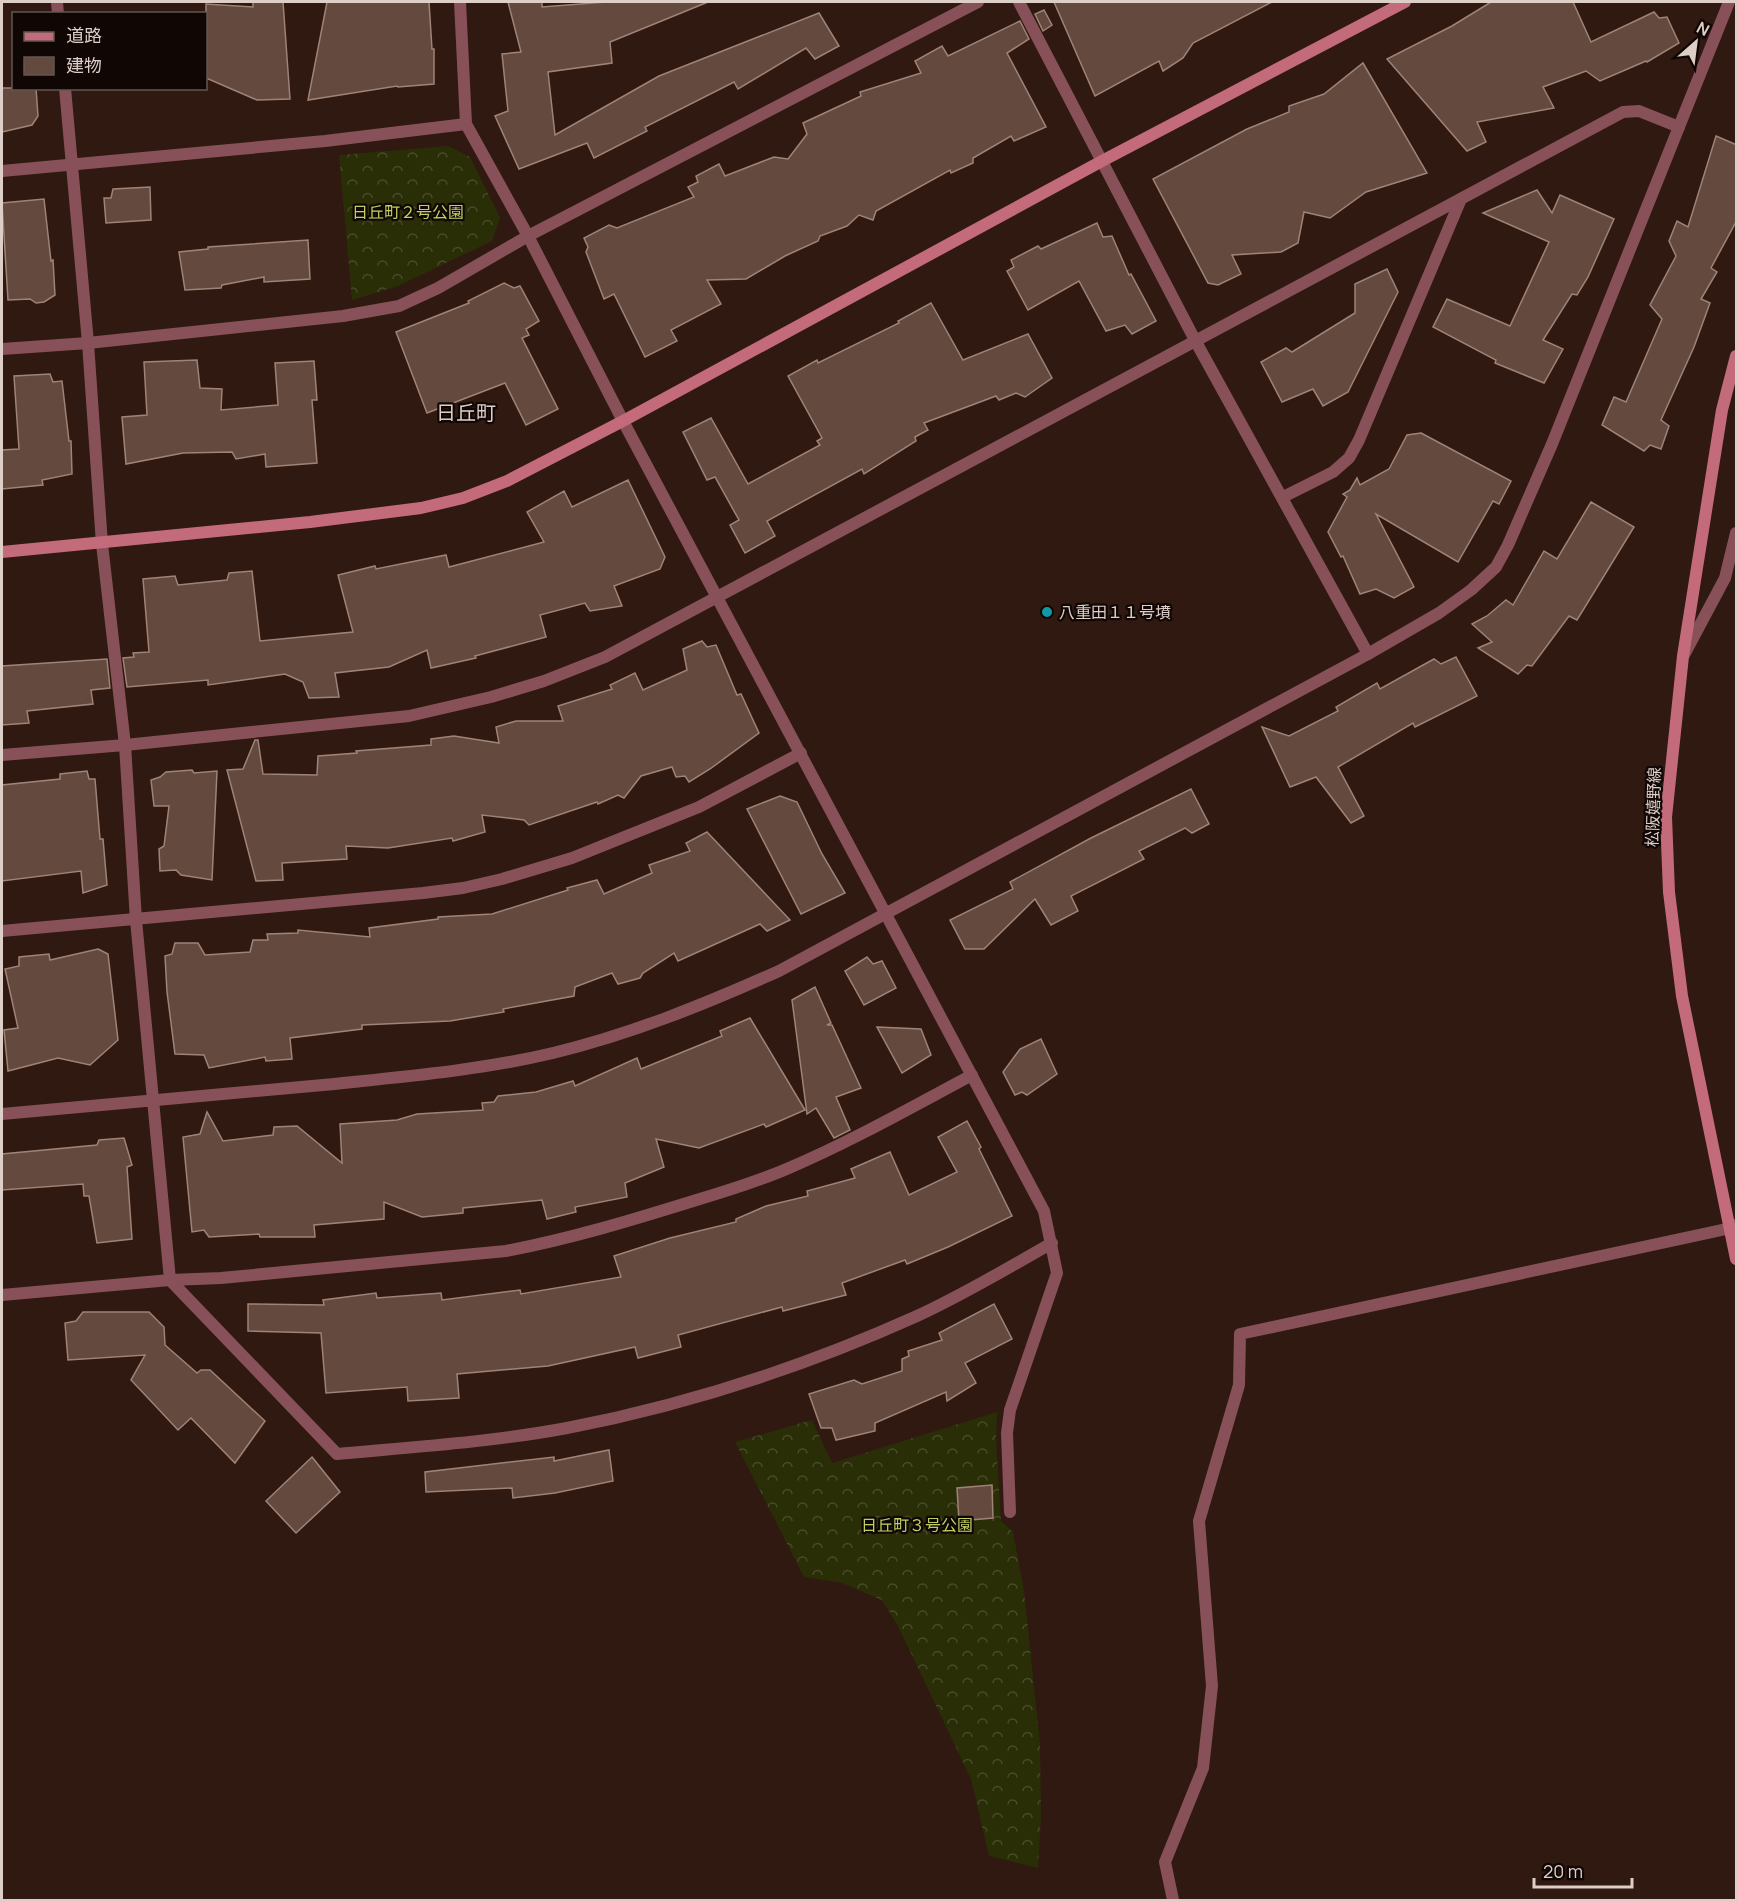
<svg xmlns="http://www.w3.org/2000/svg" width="1738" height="1902" font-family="Manrope,'Noto Sans JP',sans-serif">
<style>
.forest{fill:url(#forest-crowns)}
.building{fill:#63493e;stroke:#a08377;stroke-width:1.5}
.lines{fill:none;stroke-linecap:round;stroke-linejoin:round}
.street{stroke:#88515a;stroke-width:12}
.secondary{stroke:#c46b7b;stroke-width:12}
.culture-dot{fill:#0f9aa8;stroke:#100704;stroke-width:2}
.labels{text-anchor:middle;stroke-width:4.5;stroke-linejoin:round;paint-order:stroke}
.park-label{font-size:16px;fill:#bfcf61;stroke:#100704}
.poi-label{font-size:16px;fill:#decec8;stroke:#100704;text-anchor:start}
.street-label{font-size:16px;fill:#decec8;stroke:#100704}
.quarter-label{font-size:20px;fill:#decec8;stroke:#100704}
</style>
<defs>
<pattern id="forest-crowns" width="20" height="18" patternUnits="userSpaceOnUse" patternTransform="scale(1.5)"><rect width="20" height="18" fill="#292e07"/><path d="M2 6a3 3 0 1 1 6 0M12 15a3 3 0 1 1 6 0" fill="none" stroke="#484b2a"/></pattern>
</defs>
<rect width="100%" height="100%" fill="#2f1910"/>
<g class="forest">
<path d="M448 146 470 157 500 218 492 241 398 286 352 300 339 155Z"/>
<path d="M997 1412 996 1438 1001 1521 1013 1532 1024 1591 1040 1744 1041 1814 1038 1868 989 1856 971 1779 898 1626 882 1600 842 1583 804 1577 735 1442 812 1420 832 1463Z"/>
</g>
<g class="building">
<path d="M253 2H283L290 99 257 100 206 78V4L253 7Z"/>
<path d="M327 2H429L432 49H434V84L398 87 397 86 308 100Z"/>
<path d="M508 2H542V7L606 2H708L610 42 612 63 548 72 555 135 659 76 819 13 839 46 815 59 806 48 738 89 734 82 645 127 647 131 594 158 587 143 519 169 495 116 508 111 502 54 521 52Z"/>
<path d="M1054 2H1272L1193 43 1183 58 1163 71 1159 61 1095 96Z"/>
<path d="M1491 2H1573L1591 42 1654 12 1659 18 1667 17 1679 43 1647 62 1646 61 1600 81 1586 71 1543 87 1554 108 1477 122 1486 142 1467 151 1387 59 1452 26Z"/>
<path d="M1044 10 1052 25 1043 31 1035 14Z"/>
<path d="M1020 21 1029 39 1007 53 1046 127 1014 141 1011 136 973 158V163L951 173 950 170 876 211 873 220 859 215 847 226 820 236 818 241 785 256 746 279 707 280 721 304 671 330 677 341 645 357 614 294 604 299 586 252 588 247 584 238 609 225 617 228 694 197 688 187 698 182 696 176 719 164 725 176 774 157 788 159 807 134 803 123 861 96 860 92 921 73 915 61 942 46 948 56Z"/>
<path d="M1363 63 1427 173 1366 192 1330 218 1304 212 1298 243 1281 252 1232 255 1241 274 1218 285 1208 283 1153 179 1247 129 1289 112V106L1324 94Z"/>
<path d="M2 88H36L38 116 32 125 2 132Z"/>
<path d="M1716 136 1737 145V220L1711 268 1717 272 1701 299 1710 303 1694 347 1661 420 1669 426 1661 449 1650 445 1644 451 1602 425 1614 397 1626 402 1662 319 1650 305 1676 256 1669 241 1677 221 1688 227Z"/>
<path d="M150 187 151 220 106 223 104 198H111L113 189Z"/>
<path d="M1537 190 1552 213 1560 195 1614 219 1588 277 1577 295 1572 294 1543 340 1563 349 1544 383 1495 363 1496 360 1433 327 1447 299 1510 326 1549 242 1483 213Z"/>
<path d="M44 199 51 261 53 260 55 295 44 302 36 303 30 299 8 300 2 203Z"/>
<path d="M1097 223 1103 237 1112 236 1129 275 1131 274 1156 321 1132 334 1125 325 1106 331 1079 281 1028 310 1007 271 1014 267 1011 260 1038 246 1041 249Z"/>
<path d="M308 240 310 279 264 282V277L222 285 221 288 185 290 179 252 208 249V247Z"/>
<path d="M1387 269 1398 292 1348 392 1323 406 1313 389 1282 402 1261 362 1286 348 1292 352 1355 313V284Z"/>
<path d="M504 283 514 288 520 286 539 321 526 329 529 335 522 338 558 409 526 425 505 383 427 413 396 332 469 303 468 301Z"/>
<path d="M931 303 963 360 1028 334 1052 378 1025 397 1016 393 999 400 996 396 924 423 928 430 915 437 916 441 864 474 862 469 767 521 775 536 745 553 730 525 739 520 715 477 707 480 683 432 711 418 748 484 820 445 817 441 822 438 788 376 817 360 818 363 899 323 898 321Z"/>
<path d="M197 360 200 388 222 389 221 410 278 405 275 363 314 361 317 400H312L317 463 266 467 265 454 236 459 232 452 183 453 126 464 122 417 147 415 144 362Z"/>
<path d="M50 374 53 382 62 381 69 441H71L72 474 42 480 43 485 2 489V450L19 449 14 376Z"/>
<path d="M1421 433 1511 481 1499 504 1493 501 1458 562 1376 514 1414 587 1394 598 1376 589 1360 594 1343 556 1341 557 1328 532 1347 497 1343 494 1350 490 1357 478 1360 485 1389 469 1407 435Z"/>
<path d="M628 480 665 557 660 569 614 586 622 606 590 611 585 603 540 615 546 637 475 656 476 658 431 668 427 650 389 667 335 673 339 697 309 698 303 682 285 674 208 685V680L127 687 123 658 134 657 133 653 149 652 143 579 175 576 178 585 227 580 229 573 252 571 260 641 353 632 338 575 375 566 376 569 446 555 449 567 544 542 527 512 564 491 572 507Z"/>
<path d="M1591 502 1634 527 1577 620 1569 616 1532 666 1527 665 1518 674 1478 648 1492 642 1472 624 1487 616 1506 600 1513 605 1544 551 1557 559Z"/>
<path d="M702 641 707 647 716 645 737 695 741 694 759 733 710 769 689 782 685 776 676 777 672 767 641 776 624 798 618 795 598 804 597 802 529 825 524 820 482 815 485 832 453 841 452 838 388 848 346 846 347 859 282 863 283 880 256 881 227 770 243 769 255 740H258L263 774 317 775 318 756 357 753 356 751 431 745V739L454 736 499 743 496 727 516 721H563L558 706 612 689 610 685 635 673 643 690 687 670 683 649Z"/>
<path d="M1456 657 1477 696 1415 727 1413 723 1338 767 1364 816 1351 823 1316 777 1290 787 1262 727 1289 736 1338 711 1336 707 1377 683 1380 689 1434 659 1441 664Z"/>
<path d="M107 659 110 688 91 690 93 704 27 711 29 723 2 725V666Z"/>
<path d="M192 770 194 773 217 771 212 880 181 875 176 870 160 871 159 849 164 846 169 806H154L151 780 160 777 166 772Z"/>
<path d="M87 771 89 779H95L100 839H103L107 885 83 893 81 871 2 881V785L60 779V774Z"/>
<path d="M1191 789 1209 824 1192 833 1185 828 1139 851 1144 859 1071 896 1078 911 1051 925 1035 899 984 949H965L950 920 1013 889 1010 882 1091 838Z"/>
<path d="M780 796 797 802 822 854 845 893 801 914 747 809Z"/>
<path d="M707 832 790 920 767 931 760 924 678 961 674 953 643 973 640 978 618 984 612 973 575 987 574 996 503 1009 504 1012 450 1021 362 1025V1029L290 1038 292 1059 266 1061 265 1057 209 1068 204 1055 175 1054 167 992 165 956 172 954 175 943H198L205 955 250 952 253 940H268L267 934 298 933V930L370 937 369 928 438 919V917L492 914 568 890 567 888 597 880 604 894 652 873 649 865 690 851 686 843Z"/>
<path d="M98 949 108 954 118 1040 90 1065 58 1058 8 1071 4 1030 18 1028 5 969 19 966V957L49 954 50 960Z"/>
<path d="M867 957 873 964 882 961 896 988 864 1005 845 971Z"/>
<path d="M815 987 831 1023 827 1025H832L861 1088 836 1097 850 1130 834 1138 816 1108 807 1114 792 1000Z"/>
<path d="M750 1018 805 1110 766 1127 764 1124 699 1148 656 1139 664 1167 625 1183 627 1197 575 1207 576 1212 547 1219 542 1200 463 1208V1213L422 1217 384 1202V1219L314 1225 315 1237H260L259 1234 209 1237 204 1230 192 1232 183 1137 200 1134 207 1112 223 1141 273 1135 274 1127 297 1126 342 1163 340 1124 397 1120 417 1114 483 1110 482 1103 494 1102 498 1096 536 1092 573 1081 575 1086 637 1058 641 1069 722 1036 720 1031Z"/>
<path d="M877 1027 921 1029 931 1055 902 1073Z"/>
<path d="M1041 1039 1057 1074 1027 1095 1022 1092 1015 1095 1003 1072 1020 1049Z"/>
<path d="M967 1121 981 1147 979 1149 1012 1216 948 1247 907 1264 905 1260 842 1283 846 1295 783 1311 782 1307 678 1335 681 1347 638 1358 635 1347 548 1366 457 1374 459 1398 408 1401 407 1387 326 1393 321 1333 248 1331V1304L324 1305 323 1300 376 1293 377 1298 441 1293 442 1300 520 1290 521 1294 621 1277 614 1256 670 1238 736 1222V1219L766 1206 808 1196 807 1191 855 1178 851 1169 890 1152 909 1195 957 1172 938 1137Z"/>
<path d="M124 1138 132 1165 127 1167 132 1239 97 1243 89 1196H84L83 1184 2 1190V1154L97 1145 99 1140Z"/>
<path d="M994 1304 1012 1339 965 1363 976 1383 947 1401 946 1392 875 1423V1431L836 1440 832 1428H821L809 1394 854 1380 862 1384 902 1371V1359L909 1356 908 1351 942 1340 939 1333Z"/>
<path d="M83 1312H149L164 1327 165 1345 197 1373 201 1370H210L265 1421 235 1463 191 1418 178 1430 131 1380 145 1355 68 1360 65 1323 76 1321Z"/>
<path d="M609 1450 613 1481 555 1493 513 1498 512 1488 426 1492 425 1472 554 1457V1461Z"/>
<path d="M312 1457 340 1492 296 1533 266 1501Z"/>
<path d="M992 1485 993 1518 959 1521 957 1488Z"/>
</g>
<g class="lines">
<g class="street">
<path d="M57 2 58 14"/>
<path d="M460 2 466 124 528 236 623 421 1044 1211 1057 1273 1010 1410 1007 1433 1010 1512"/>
<path d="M1019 2 1196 342 1368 654"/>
<path d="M65 88 88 343 102 544 125 745 136 920 170 1280 337 1454C414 1447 492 1442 567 1428 686 1405 806 1366 917 1316 963 1295 1008 1268 1052 1243"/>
<path d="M2 171 325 141 466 124"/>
<path d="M2 349 88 343 343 316 399 306 438 288 528 236 978 2"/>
<path d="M1283 497 1333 472 1349 458 1359 440 1461 199"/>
<path d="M1684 655 1725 578 1736 533"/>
<path d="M2 755 125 745 409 716 491 697 544 681 605 657 1623 112 1639 111 1679 127"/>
<path d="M2 931 423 893 463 888 502 879 572 858 699 807 801 753"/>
<path d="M2 1114C109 1105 216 1095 323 1085 400 1077 477 1071 553 1053 632 1034 705 1004 779 971L1368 654 1439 613 1471 590 1496 567 1508 545 1552 444 1729 2"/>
<path d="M2 1295 170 1280 221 1278 506 1251C569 1239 629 1221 690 1202 724 1192 757 1182 789 1168 852 1141 912 1107 972 1075"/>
<path d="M1173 1900 1165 1862 1203 1768 1212 1686 1199 1521 1239 1385 1240 1334 1731 1228 1736 1225"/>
</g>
<g class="secondary">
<path d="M1736 356 1722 410 1683 656 1666 817 1669 892 1682 996 1736 1259"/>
<path d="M2 552 310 522 421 508 463 498 507 481 623 421 1102 161 1405 2"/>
</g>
</g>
<circle class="culture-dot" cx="1047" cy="612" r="6"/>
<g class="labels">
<g class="park-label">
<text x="408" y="218">日丘町２号公園</text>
<text x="917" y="1531">日丘町３号公園</text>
</g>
<g class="poi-label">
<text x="1059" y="618">八重田１１号墳</text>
</g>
<g class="street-label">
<text transform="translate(1653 807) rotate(-88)" y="6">松阪嬉野線</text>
</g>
<g class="quarter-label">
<text x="466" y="420">日丘町</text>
</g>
</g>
<rect width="1738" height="1902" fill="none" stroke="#decec8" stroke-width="6"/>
<rect x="12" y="12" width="195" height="78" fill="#100704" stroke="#625752" stroke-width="1.5"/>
<rect x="24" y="32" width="30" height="9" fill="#c46b7b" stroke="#625752" stroke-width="1.5"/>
<text x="66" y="42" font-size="18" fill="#decec8">道路</text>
<rect x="24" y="57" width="30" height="18" fill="#63493e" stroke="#625752" stroke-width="1.5"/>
<text x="66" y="72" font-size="18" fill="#decec8">建物</text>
<g transform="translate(1696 42) rotate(28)" stroke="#100704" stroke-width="4.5" paint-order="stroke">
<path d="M0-4.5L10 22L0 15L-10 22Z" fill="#decec8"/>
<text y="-9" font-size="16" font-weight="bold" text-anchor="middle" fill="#decec8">N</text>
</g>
<path d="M1534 1878v9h98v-9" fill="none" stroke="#decec8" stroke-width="3"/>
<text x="1543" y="1878" font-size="18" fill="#decec8" stroke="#100704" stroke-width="4.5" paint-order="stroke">20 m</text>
</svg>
